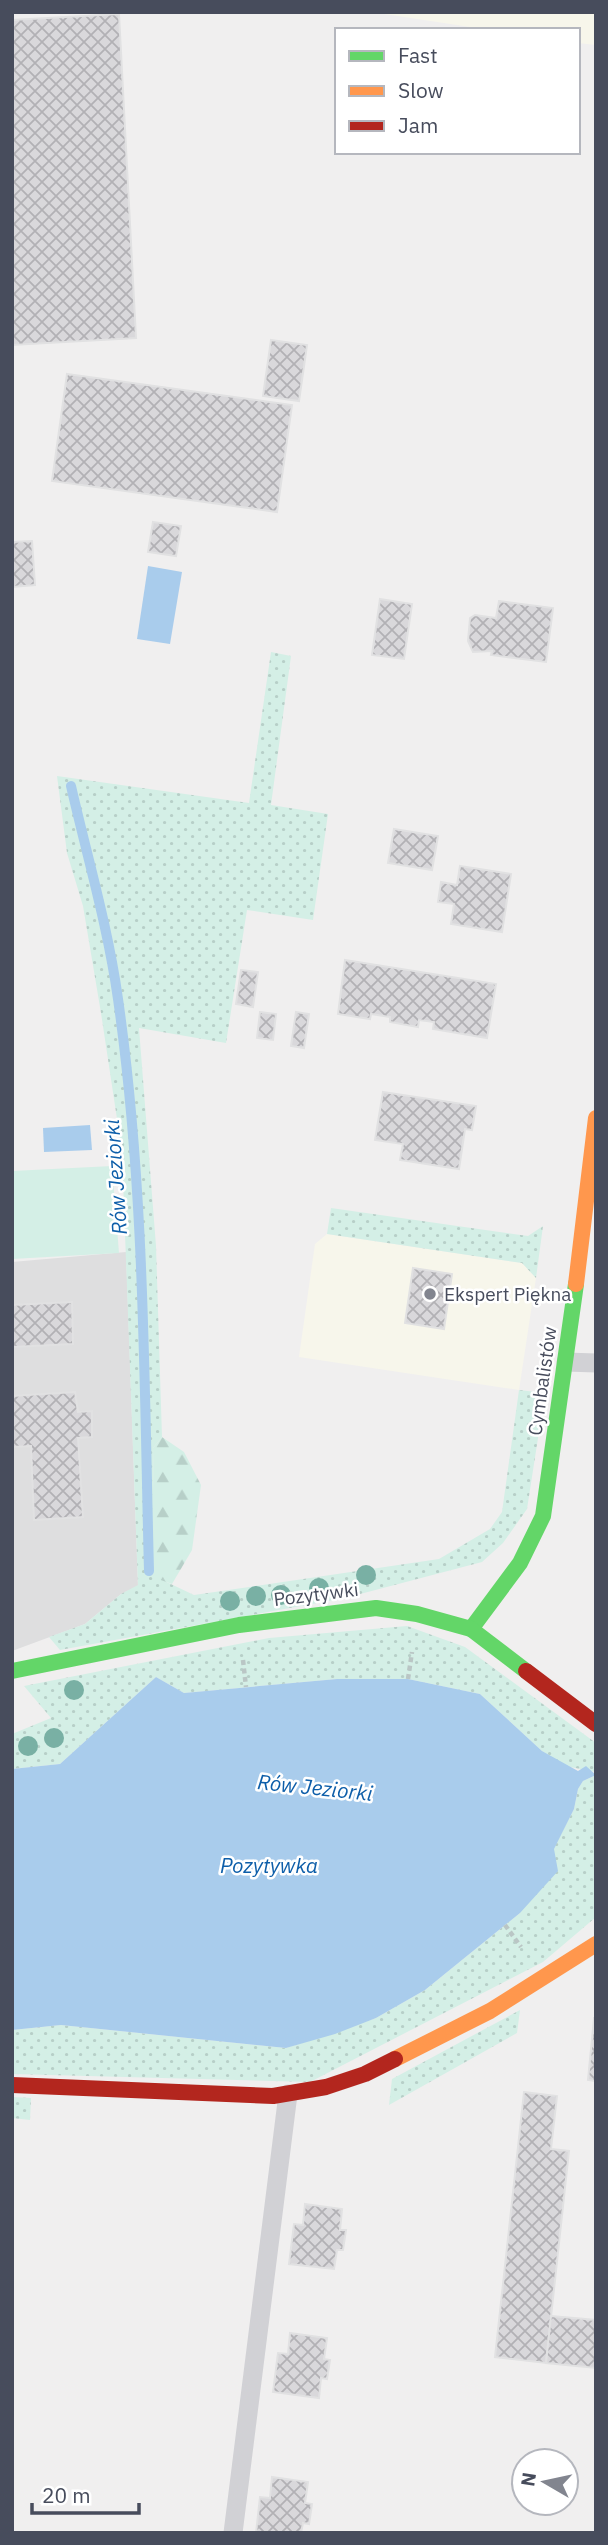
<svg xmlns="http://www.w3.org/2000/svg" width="608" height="2545" font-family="'IBM Plex Sans',sans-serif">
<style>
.commercial{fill:#f7f6eb}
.education{fill:#dededf}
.grass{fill:url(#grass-dots)}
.forest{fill:url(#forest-firs)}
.park{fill:#d4efe6}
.water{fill:#a9ccec}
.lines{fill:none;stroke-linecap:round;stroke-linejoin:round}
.stream{stroke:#a9ccec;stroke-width:10}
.building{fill:url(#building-cross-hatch);stroke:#e1e1e2;stroke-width:2}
.path{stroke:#bac6c5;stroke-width:4.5;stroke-dasharray:5 3.5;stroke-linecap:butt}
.lane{stroke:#d1d1d5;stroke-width:19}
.fast{stroke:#63d668;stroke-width:16}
.slow{stroke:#ff974d;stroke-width:16}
.jam{stroke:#b3261e;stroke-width:16}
.tree{fill:#79b0a4}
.poi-dot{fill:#82858f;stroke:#fff;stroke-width:2.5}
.labels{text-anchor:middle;stroke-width:5;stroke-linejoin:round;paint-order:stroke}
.poi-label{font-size:19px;fill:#474c5c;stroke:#fff;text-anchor:start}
.street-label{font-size:19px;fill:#474c5c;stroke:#fff}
.water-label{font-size:21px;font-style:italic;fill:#0d5ea9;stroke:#fff}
</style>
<defs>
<pattern id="grass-dots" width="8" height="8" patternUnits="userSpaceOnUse" patternTransform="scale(1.75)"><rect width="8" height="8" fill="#d4efe6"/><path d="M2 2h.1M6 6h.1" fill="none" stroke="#b7cfc8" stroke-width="1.8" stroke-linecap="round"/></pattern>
<pattern id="forest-firs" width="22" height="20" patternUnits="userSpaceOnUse" patternTransform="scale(1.75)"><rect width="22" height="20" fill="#d4efe6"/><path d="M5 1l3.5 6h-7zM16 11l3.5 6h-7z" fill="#b7cfc8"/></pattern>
<pattern id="building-cross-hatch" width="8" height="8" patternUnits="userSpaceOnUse" patternTransform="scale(1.75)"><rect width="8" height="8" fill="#d9d8db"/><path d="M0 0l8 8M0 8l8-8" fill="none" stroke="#b2b1b5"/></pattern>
</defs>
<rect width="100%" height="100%" fill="#f0efef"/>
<g class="commercial">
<path d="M371 12H596V45L578 43V30H490Z"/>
<path d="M327 1234 522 1263 536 1278 519 1390 299 1357 315 1244Z"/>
</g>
<path class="education" d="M126 1252 138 1586 121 1594 85 1624 12 1651V1262Z"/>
<g class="grass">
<path d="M271 652 291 656 271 805 328 814 313 920 247 910 226 1043 139 1028 156 1246 162 1437 153 1448 156 1577 194 1595 439 1559 490 1529 502 1512 519 1390 545 1393 527 1509 503 1543 482 1562 345 1598 60 1650 49 1637 85 1624 121 1594 138 1585 122 1152 101 1013 83 906 67 853 57 776 249 803Z"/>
<path d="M331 1208 528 1236 543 1226 536 1278 522 1263 327 1234Z"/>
<path d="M407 1626 465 1647 596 1743V1772L565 1766 542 1751 480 1694 408 1679H337L184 1693 156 1677 60 1764 12 1769V1734L51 1718 24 1686 269 1638Z"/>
<path d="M596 1775V1917L543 1962 310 2082 12 2074V2030L61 2025 286 2048 376 2018 425 1990 520 1913 574 1809 578 1789 583 1781Z"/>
<path d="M520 2010 517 2033 389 2105 392 2079Z"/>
<path d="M12 2097 31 2098 30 2120 12 2118Z"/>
</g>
<path class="forest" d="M162 1437 184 1452 201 1485 192 1550 172 1584 155 1578 153 1448Z"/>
<path class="park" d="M112 1166 119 1253 12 1259V1171Z"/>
<g class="water">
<path d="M148 566 182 572 170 644 137 639Z"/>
<path d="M90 1125 92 1150 44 1152 43 1128Z"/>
<path d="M156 1677 184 1693 337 1679H408L480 1694 542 1751 578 1771 586 1766 596 1775 583 1781 578 1789 574 1809 554 1849 558 1871 520 1913 425 1990 376 2018 335 2034 286 2048 61 2025 12 2030V1769L60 1764Z"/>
</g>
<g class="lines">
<path class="stream" d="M71 786C87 856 108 927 118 999 145 1188 144 1381 149 1571"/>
</g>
<g class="building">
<path d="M119 14 136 338 12 345V20Z"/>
<path d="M271 340 307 345 299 401 263 396Z"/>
<path d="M67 374 292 405 277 512 52 481Z"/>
<path d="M153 522 181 526 176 556 148 552Z"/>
<path d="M32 541 35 585 12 587V542Z"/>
<path d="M380 599 412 604 404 659 372 655Z"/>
<path d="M499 601 553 608 546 662 491 655 492 651 473 652 468 641 470 618 475 615 496 618Z"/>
<path d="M394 829 438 836 432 870 388 863Z"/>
<path d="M460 866 511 874 502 932 451 924 454 904 438 902 441 882 457 885Z"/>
<path d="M345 960 496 984 487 1038 433 1029 434 1022 419 1020 418 1027 390 1022V1017L371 1014 370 1019 338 1014Z"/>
<path d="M241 970 258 972 253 1007 236 1004Z"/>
<path d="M260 1012 276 1014 273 1040 257 1038Z"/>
<path d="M296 1012 309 1014 304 1048 291 1046Z"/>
<path d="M383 1092 476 1106 472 1130 465 1129 459 1169 400 1160 403 1144 375 1140Z"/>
<path d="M413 1268 452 1274 444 1329 405 1323Z"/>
<path d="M72 1302 73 1344 12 1347V1305Z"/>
<path d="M75 1392 78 1412 92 1411V1437L78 1438 83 1517 34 1520 31 1446 12 1447V1396Z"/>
<path d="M594 2018H596V2081L588 2080Z"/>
<path d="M524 2092 557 2096 551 2149 569 2151 546 2363 495 2357Z"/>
<path d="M305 2204 342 2209 340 2230H346L343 2250H337L334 2269 289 2264 294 2224 303 2225Z"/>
<path d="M551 2316 596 2320V2368L546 2363Z"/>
<path d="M290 2333 327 2338 324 2359 330 2360 327 2379 321 2378 319 2398 273 2392 278 2353 288 2354Z"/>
<path d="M272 2477 308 2482 305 2503 312 2504 309 2524 303 2523 301 2533H256L260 2497 270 2498Z"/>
</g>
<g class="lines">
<g class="path">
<path d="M243 1660 246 1687"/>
<path d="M408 1679 412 1652"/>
<path d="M505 1925 521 1947"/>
</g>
<g class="lane">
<path d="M566 1362 596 1363"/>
<path d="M233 2533 288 2094"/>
</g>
<g class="fast">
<path d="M471 1629 520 1563 543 1516 576 1284"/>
<path d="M12 1671 239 1625 376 1608 417 1614 471 1629 526 1671"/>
</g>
<g class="slow">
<path d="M576 1284 596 1118"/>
<path d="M395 2059 490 2011 596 1944"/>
</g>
<g class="jam">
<path d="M526 1671 596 1724"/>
<path d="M12 2085 273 2096 326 2087 365 2074 395 2059"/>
</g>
</g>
<g class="tree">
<circle cx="366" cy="1575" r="10"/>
<circle cx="319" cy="1588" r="10"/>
<circle cx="281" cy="1595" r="10"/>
<circle cx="256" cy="1596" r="10"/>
<circle cx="230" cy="1601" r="10"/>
<circle cx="74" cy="1690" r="10"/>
<circle cx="54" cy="1738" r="10"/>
<circle cx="28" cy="1746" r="10"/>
</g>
<circle class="poi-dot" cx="430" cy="1294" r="7"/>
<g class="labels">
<g class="poi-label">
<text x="444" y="1301">Ekspert Piękna</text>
</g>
<g class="street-label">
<text transform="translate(542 1381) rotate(-82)" y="7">Cymbalistów</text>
<text transform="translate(316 1594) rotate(-7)" y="7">Pozytywki</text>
</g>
<g class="water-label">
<text transform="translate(116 1177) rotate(-94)" y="7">Rów Jeziorki</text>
<text transform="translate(315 1788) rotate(6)" y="7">Rów Jeziorki</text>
<text x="269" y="1873">Pozytywka</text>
</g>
</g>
<rect width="608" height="2545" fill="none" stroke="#474c5c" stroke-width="28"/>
<rect x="335" y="28" width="245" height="126" fill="#ffffff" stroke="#b5b7be" stroke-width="2"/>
<rect x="349" y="51" width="35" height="10" fill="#63d668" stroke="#b5b7be" stroke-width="2"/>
<text x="398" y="63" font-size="21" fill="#474c5c">Fast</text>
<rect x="349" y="86" width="35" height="10" fill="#ff974d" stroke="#b5b7be" stroke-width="2"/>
<text x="398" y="98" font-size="21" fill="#474c5c">Slow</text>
<rect x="349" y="121" width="35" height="10" fill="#b3261e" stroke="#b5b7be" stroke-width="2"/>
<text x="398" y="133" font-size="21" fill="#474c5c">Jam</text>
<g transform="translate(545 2482) rotate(279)"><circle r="33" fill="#ffffff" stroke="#b5b7be" stroke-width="2"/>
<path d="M0-5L12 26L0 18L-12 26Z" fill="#82858f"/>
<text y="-10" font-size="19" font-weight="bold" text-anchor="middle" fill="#474c5c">N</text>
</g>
<path d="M32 2503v10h107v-10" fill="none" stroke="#474c5c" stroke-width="3.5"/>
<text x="42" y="2503" font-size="21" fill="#474c5c" stroke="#ffffff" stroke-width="5" paint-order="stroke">20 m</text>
</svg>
